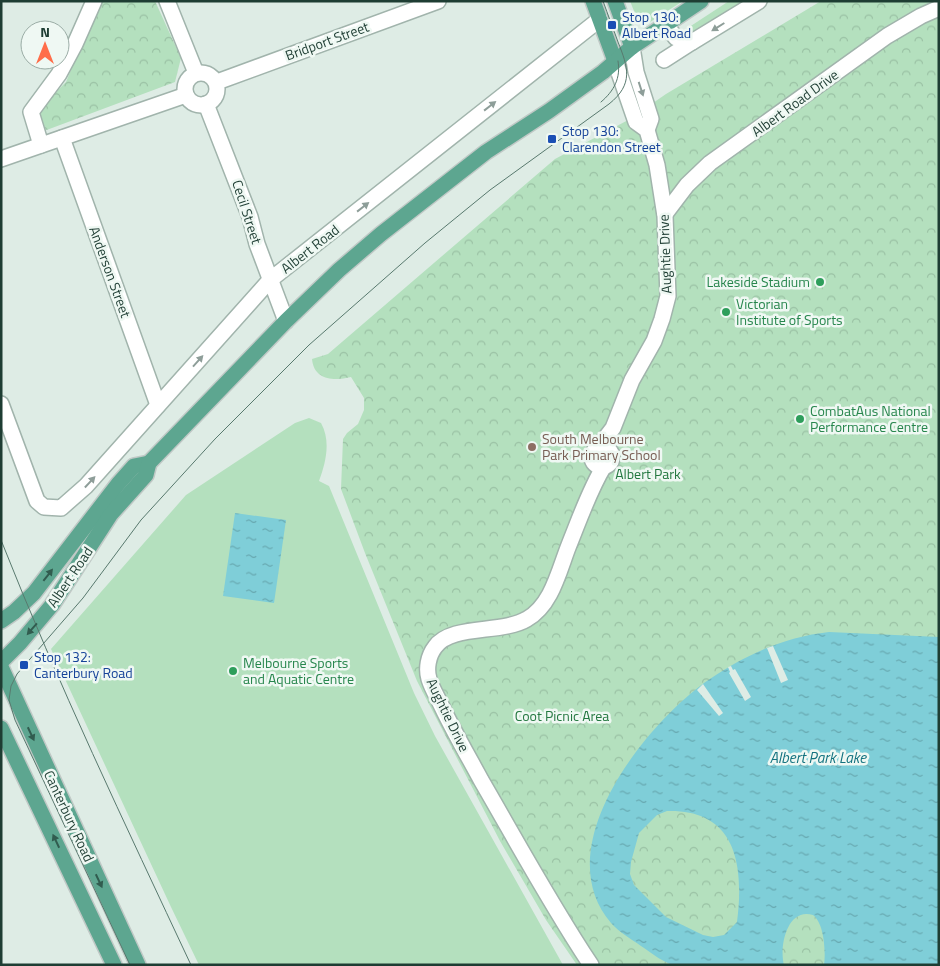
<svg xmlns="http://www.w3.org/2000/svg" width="940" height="966" font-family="'Titillium Web',sans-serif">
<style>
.grass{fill:#b4e0be}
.park{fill:url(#park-crowns)}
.water{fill:url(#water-ripples);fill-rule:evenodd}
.pier{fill:#deece5}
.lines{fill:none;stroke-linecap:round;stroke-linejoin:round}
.minor-casing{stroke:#a1b4ac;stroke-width:18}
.major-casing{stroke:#c0c9c6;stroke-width:18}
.minor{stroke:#fff;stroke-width:15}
.major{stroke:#5da690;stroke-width:15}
.tram{stroke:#58796e;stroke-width:1}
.oneway{fill:#8e9e99}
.oneway2{fill:#315c4f}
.transit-dot{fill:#1a4fb4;stroke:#eff8f3;stroke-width:2}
.leisure-dot{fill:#2e9e5b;stroke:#eff8f3;stroke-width:2}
.education-dot{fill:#8d6e63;stroke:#eff8f3;stroke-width:2}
.labels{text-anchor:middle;stroke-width:5;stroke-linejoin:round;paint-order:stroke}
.transit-label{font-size:14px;fill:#164399;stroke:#eff8f3;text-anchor:start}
.street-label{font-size:14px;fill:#1e3d33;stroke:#eff8f3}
.leisure-label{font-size:14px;fill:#27864d;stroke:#eff8f3;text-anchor:start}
.education-label{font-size:14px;fill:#785e54;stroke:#eff8f3;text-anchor:start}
.park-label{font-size:14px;fill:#247840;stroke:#eff8f3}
.water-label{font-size:15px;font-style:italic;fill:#12727f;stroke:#eff8f3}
</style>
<defs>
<pattern id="park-crowns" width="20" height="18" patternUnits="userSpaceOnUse" patternTransform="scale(1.25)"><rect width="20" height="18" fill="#b4e0be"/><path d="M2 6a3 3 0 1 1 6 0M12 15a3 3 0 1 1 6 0" fill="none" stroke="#9ac1a4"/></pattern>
<pattern id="water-ripples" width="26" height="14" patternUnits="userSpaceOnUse" patternTransform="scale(1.25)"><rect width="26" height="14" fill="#7fced8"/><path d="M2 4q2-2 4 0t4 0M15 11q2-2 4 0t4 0" fill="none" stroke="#67a8b0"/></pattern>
</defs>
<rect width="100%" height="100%" fill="#deece5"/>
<g class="grass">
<path d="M630 1H683L647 24 634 11Z"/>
<path d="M729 1H747L695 35H677Z"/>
<path d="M309 418 321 423C331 441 326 462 319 481L329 486 414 693 435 736 563 965H199L171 907 51 649 186 495 295 423Z"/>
</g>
<g class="park">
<path d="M99 1H155L181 58 175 82 44 131 36 112 66 82Z"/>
<path d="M821 1H939V965H577L546 920 500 841 417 681 365 553 341 489 343 439 347 433 358 424 364 410V398L351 377C335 381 314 381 312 359L328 354 555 159 630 119 666 94Z"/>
</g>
<g class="water">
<path d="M235 513 286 520 274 603 223 596Z"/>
<path d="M829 632 939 637V965H824C826 951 824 923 813 915 787 907 779 947 784 965 756 965 728 965 700 965 692 965 678 966 670 964 660 960 650 952 641 946 631 939 619 932 611 923 547 848 643 728 704 683 741 657 783 637 829 632ZM667 811C738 809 744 868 737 922L724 935 713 937 703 935 666 917 634 885 630 874 631 862 639 833 657 815Z"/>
</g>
<g class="pier">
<path d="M773 646 788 680 781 683 767 648Z"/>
<path d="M731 666 733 670 735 669 751 697 745 701 729 673 730 672 728 667Z"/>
<path d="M703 684 723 713 719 716 697 690Z"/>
</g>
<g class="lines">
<g class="minor-casing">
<g id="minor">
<path d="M167 1 196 73"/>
<path d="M666 25 676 38 692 42 759 1"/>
<path d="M632 47 636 72 651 119 647 130"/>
<path d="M664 60 692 42"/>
<circle cx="201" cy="89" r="16"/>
<path d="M217 82 438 1"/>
<path d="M206 104 250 217 257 244 286 321"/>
<path d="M62 138 158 405"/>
<path d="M41 145 31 112 59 74 75 44 94 1"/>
<path d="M1 159 186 95"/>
<path d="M665 214 687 185 710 163 887 36 921 16 939 8"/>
<path d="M1 404 37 501 44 507 61 508 86 486 270 280 600 19"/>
<circle cx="602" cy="457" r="10"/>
<path d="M597 449 613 428 632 380 654 341 662 319 668 296 665 216 657 165 647 130 636 122 615 61"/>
<path d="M591 965C551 905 517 842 481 780 468 756 454 732 442 707 438 698 432 689 429 679 426 669 428 656 435 647 451 624 502 634 527 619 552 605 559 570 569 545 580 518 589 491 604 466"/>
</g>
</g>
<g class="major-casing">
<g id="major">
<path d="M593 1 615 61"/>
<path d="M615 1 632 47"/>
<path d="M1 621 14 612 34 593 118 484 134 466 149 463"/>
<path d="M1 662 20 643 52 605 111 514 146 475 149 463 286 321 339 270 381 234 486 152 549 111 603 72 632 47 701 1"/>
<path d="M1 667 138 965"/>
<path d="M1 728 114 965"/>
</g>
</g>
<use href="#minor" class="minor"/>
<use href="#major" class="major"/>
<g class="tram">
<path d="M601 102C614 91 621 78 618 61"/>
<path d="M1 540C58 684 125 824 191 965"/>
<path d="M130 965 15 720 9 700 11 686 17 674 83 598 141 520 215 439 309 345 425 243 490 190 609 104C634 84 628 67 618 42 613 28 608 15 603 1"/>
</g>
</g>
<defs><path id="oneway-solid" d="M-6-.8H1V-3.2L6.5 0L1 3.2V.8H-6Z" transform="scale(1.25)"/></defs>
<g class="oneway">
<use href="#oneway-solid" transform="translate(718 27) rotate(148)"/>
<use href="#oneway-solid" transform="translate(641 89) rotate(72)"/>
<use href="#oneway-solid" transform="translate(490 106) rotate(-38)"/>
<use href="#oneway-solid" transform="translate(363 207) rotate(-38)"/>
<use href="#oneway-solid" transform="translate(198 361) rotate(-48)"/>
<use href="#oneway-solid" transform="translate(90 482) rotate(-47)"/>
</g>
<g class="oneway2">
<use href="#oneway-solid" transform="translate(48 575) rotate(-52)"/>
<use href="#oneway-solid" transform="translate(32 629) rotate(131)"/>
<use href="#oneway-solid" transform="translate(31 734) rotate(65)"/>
<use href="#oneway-solid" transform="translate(56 841) rotate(-115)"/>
<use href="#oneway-solid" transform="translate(99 881) rotate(65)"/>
</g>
<g class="transit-dot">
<rect x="607" y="20" width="10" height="10" rx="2.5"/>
<rect x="547" y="134" width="10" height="10" rx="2.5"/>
<rect x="19" y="660" width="10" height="10" rx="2.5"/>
</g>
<g class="leisure-dot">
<circle cx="820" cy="282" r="5"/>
<circle cx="726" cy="312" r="5"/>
<circle cx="800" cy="419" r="5"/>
<circle cx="233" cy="671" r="5"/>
</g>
<circle class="education-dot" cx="532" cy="447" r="5"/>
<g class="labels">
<g class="transit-label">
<text x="622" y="22">Stop 130:<tspan x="622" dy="16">Albert Road</tspan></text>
<text x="562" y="136">Stop 130:<tspan x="562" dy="16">Clarendon Street</tspan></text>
<text x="34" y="662">Stop 132:<tspan x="34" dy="16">Canterbury Road</tspan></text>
</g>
<g class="street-label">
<text transform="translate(327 41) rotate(-20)" y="5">Bridport Street</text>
<text transform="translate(795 103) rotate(-36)" y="5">Albert Road Drive</text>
<text transform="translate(247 212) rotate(72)" y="5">Cecil Street</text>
<text transform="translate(310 249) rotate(-38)" y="5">Albert Road</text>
<text transform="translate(665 254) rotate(-92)" y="5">Aughtie Drive</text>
<text transform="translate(110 272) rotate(70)" y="5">Anderson Street</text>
<text transform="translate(70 577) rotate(-56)" y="5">Albert Road</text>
<text transform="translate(448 715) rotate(64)" y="5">Aughtie Drive</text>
<text transform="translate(69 816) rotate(65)" y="5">Canterbury Road</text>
</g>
<g class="leisure-label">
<text x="810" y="287" text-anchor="end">Lakeside Stadium</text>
<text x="736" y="309">Victorian<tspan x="736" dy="16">Institute of Sports</tspan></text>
<text x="810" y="416">CombatAus National<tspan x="810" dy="16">Performance Centre</tspan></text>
<text x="243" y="668">Melbourne Sports<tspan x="243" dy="16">and Aquatic Centre</tspan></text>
</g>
<g class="education-label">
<text x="542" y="444">South Melbourne<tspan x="542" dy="16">Park Primary School</tspan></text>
</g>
<g class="park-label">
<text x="648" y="479">Albert Park</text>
<text x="562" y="721">Coot Picnic Area</text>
</g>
<g class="water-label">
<text x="818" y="763">Albert Park Lake</text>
</g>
</g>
<rect width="940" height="966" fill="none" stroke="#1e3d33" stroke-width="5"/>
<g transform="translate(45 45)"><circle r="24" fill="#eff8f3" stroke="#9bada6"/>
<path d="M0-4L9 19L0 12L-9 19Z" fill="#ff6d49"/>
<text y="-8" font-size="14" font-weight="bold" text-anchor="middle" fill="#1e3d33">N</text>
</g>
</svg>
